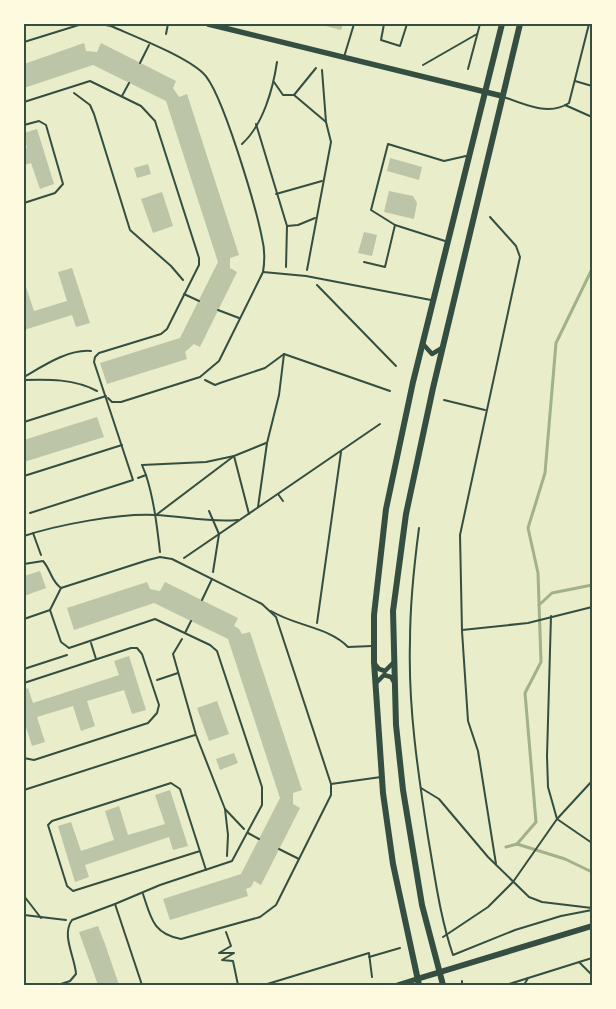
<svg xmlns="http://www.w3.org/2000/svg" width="616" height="1009" font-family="'Source Serif 4',serif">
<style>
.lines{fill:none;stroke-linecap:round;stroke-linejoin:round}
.stream{stroke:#a3b18a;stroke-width:3}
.building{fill:#bcc5a7}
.path{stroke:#344e41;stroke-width:2}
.service{stroke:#344e41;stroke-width:2}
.minor{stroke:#344e41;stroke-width:4.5}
.tertiary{stroke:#344e41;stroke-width:5.5}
.secondary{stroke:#344e41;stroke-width:6}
.neatline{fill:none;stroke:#344e41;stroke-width:2}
</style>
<rect width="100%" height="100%" fill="#e9edc9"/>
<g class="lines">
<g class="stream">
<path d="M539 605 552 593 592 585"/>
<path d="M517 844 536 822 525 693 541 662 538 573 528 528 545 473 556 343 592 269"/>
<path d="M517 844 565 859 592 872"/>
<path d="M506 847 517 844"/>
</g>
</g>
<g class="building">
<path d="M318 24H343L341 30Z"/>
<path d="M84 43 86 51 97 52 101 43 176 81 173 88 179 97 187 94 239 255 230 258V268L237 272 200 347 194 344 185 352 187 359 107 384 100 363 180 338 218 262 166 101 93 65 24 88V64Z"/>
<path d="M37 129 54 184 40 189 31 163 24 165V149L27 148 24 133Z"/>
<path d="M390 158 422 167 419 180 387 171Z"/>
<path d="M148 164 151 174 137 178 134 168Z"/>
<path d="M389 191 413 196 417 203 414 219 384 212Z"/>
<path d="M162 192 173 226 153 233 141 199Z"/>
<path d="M364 232 377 235 372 256 358 253Z"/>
<path d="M72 268 90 323 76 327 72 315 24 330V281L34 311 67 301 58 272Z"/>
<path d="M97 417 104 437 24 462V440Z"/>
<path d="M40 571 46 588 24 596V576Z"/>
<path d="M147 582 150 589 160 591 165 582 238 618 234 626 239 629 242 634 250 632 302 790 293 793V804L300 808 261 885 254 881 251 887 246 889 248 896 170 920 163 899 241 874 280 798 228 639 154 603 74 630 67 608Z"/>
<path d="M129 656 146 710 132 714 124 690 87 701 95 726 81 731 73 706 37 717 45 742 32 746 24 721V690L28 688 33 703 119 675 114 661Z"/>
<path d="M217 701 229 734 209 741 197 708Z"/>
<path d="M234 753 238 763 220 770 216 759Z"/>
<path d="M170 790 188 846 173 850 169 837 85 865 89 877 75 882 58 826 71 822 81 851 114 840 105 811 119 806 128 835 165 824 155 795Z"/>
<path d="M98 926 105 944 119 985H98L79 932Z"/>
</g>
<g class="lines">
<g class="path">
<path d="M166 34 168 24"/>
<path d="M423 65 477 34"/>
<path d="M468 69 480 24"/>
<path d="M322 70 326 122"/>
<path d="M274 82 283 95H294L326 122 331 142 307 270"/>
<path d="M74 93 90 105 94 114 130 230 171 266 183 280"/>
<path d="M294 95 316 68"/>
<path d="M256 124 287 226 286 267"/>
<path d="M242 144C263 125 273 89 277 62"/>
<path d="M276 194 322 181"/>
<path d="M490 217 516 246 520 257 460 535 462 631 468 721 478 751 496 864"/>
<path d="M287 226 298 225 315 218"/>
<path d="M317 285 396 366"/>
<path d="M284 354 390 391"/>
<path d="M24 377C43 366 68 349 91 351"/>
<path d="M24 380C48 379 75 379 97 391"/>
<path d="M205 380 215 385 220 383 265 368 284 354"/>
<path d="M444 400 485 410"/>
<path d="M146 475 142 465 206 462 234 456 249 514"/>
<path d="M138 478 146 475C154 500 157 526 160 552"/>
<path d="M278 494 283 501"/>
<path d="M258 507 267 443 279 395 284 354"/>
<path d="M209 511 219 534 213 572"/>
<path d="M156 515 234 456 266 443"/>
<path d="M419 528C414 566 410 603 410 641 408 706 418 773 428 837 435 877 440 917 453 955L515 930 561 916 592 910"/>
<path d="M33 533 41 555"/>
<path d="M24 536C57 525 120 513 155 515 183 516 210 523 238 520"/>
<path d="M184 558 380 424"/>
<path d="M551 616 547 756 548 787 557 819 592 843"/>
<path d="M317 623 341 452"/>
<path d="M462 630 528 623 592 607"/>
<path d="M182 639 173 654 196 735 225 809 244 829"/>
<path d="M24 669 67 655"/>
<path d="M157 680 178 673"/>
<path d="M421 788 439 799 488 857 529 897 542 902 592 908"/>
<path d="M24 790 195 735"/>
<path d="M225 809 228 835 227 856"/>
<path d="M24 896 41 918"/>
<path d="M24 915 66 920"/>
<path d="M226 932 231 946 219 953H234L222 960 233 961 238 985"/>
<path d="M443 937 488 907 513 882 557 819 592 781"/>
<path d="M369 957 400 948"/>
<path d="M579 962 592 975"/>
<path d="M462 981V985"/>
<path d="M264 985 369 953 372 977"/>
<path d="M506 985 592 958"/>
<path d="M524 985 528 978"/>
</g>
<g class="service">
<path d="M100 24 111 26C136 37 185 56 203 73 222 90 256 208 262 238 265 250 265 260 263 272L219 361 200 377 121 402H112L108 398"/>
<path d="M384 24 381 40 400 46 407 24"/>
<path d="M24 42 82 24"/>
<path d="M344 57 354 24"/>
<path d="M140 63 149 45"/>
<path d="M575 81 592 86"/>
<path d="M122 96 129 83"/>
<path d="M504 97C525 105 550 116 569 103L589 24"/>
<path d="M24 102 90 81 141 106 155 121 199 258V265L167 329 161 334 99 353 95 357 94 362 133 480 30 513"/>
<path d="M565 105 592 117"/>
<path d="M24 125 39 121 46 125 63 184 55 193 24 203"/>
<path d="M445 241 395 225 371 210 388 144 444 161 466 156"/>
<path d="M364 262 385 267 395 225"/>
<path d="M263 272 306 276 431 300"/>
<path d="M184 294 199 301"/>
<path d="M218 310 239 318"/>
<path d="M24 422 106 396"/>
<path d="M24 476 122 445"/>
<path d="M24 564 43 561C51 570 51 581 61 588L148 560 160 557 172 559 262 604 276 617 331 784V795L276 905 260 917 181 939C153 934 151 918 143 894"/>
<path d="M61 588 50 610 61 642 69 648 155 619 210 645 217 651 262 787V805L232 861 160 885 115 904"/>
<path d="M202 600 212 579"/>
<path d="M271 611C295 626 329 627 348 647L372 646"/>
<path d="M24 619 50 610"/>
<path d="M185 633 191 621"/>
<path d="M91 643 96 659"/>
<path d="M24 683 131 648H137L142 654 159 705 157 713 148 723 34 760 24 758"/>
<path d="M331 784 381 777"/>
<path d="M248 833 259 839"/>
<path d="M279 849 299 859"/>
<path d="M200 851 73 891 67 886 48 825 52 821 171 783 180 789 206 870"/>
<path d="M58 985 70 981 76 974C75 957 61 935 72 920L115 904 142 985"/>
</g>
<g class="minor">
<path d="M423 344 432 354 442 348"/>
<path d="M374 663 379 669 385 671 394 662"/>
<path d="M376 683 384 675 391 677 394 682"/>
</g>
<g class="tertiary">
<path d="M208 24 502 96"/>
<path d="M398 985 417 979"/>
</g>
<g class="secondary">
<path d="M417 979 592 926"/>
<path d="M419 985 393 864 383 793 374 662V615L386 509 413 382 502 24"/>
<path d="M443 985 422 905 403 790 396 725 393 611 406 514 433 388 520 24"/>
</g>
</g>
<rect width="616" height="1009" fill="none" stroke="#fefae0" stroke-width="50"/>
<rect x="25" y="25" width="566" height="959" class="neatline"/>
</svg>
